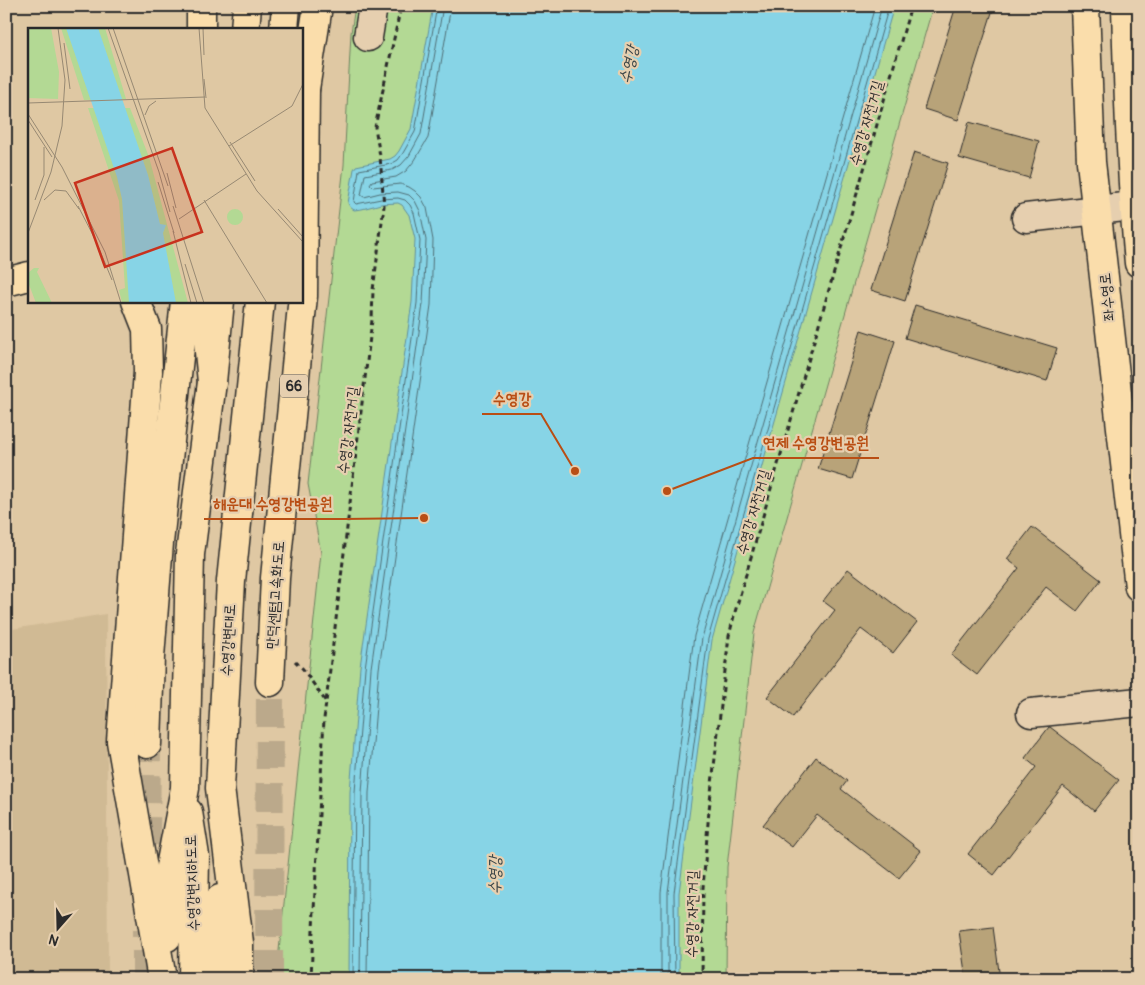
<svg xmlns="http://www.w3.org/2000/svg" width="1145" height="985" font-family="Pangolin,'Poor Story',sans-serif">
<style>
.built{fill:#d0ba94}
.green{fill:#b3d994;stroke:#6f8260}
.water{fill:#87d4e6;stroke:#62909b}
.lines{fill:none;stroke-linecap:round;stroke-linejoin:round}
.shore{stroke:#506f76;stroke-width:1}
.building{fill:#b8a379;stroke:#2b2b2b}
.highway-tunnel{stroke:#bba98b;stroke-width:28;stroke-dasharray:28 14;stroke-linecap:butt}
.minor-casing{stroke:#2b2b2b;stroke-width:31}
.major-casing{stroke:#2b2b2b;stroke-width:31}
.highway-casing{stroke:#2b2b2b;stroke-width:31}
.path{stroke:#2b2b2b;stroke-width:3;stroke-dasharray:5 4;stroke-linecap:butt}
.minor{stroke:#e6cfaf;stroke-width:28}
.major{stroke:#faddab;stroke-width:28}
.highway{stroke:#faddab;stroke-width:28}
.labels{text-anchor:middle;stroke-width:4.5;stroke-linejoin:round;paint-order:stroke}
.shield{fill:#e6cfaf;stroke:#635c53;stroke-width:1}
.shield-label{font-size:14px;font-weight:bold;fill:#2b2b2b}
.street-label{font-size:15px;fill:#2b2b2b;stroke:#e6cfaf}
.water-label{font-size:16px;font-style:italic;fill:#394447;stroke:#e6cfaf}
.inset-road{fill:none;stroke:#978973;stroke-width:1}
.view{fill:#c8321e;fill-opacity:0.15;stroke:#c8321e;stroke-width:2.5}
.inset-edge{fill:none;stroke:#2b2b2b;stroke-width:2.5}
.leader{fill:none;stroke:#b94e14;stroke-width:2}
.callout-dot{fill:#b94e14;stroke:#e6cfaf;stroke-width:2}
.callout-label{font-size:16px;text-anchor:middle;font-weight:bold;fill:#b94e14;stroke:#e6cfaf;stroke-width:4.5;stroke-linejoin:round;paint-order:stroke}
</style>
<rect width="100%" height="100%" fill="#dfc8a3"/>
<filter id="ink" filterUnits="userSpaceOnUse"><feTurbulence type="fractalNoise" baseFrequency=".02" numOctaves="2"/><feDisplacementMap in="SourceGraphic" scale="10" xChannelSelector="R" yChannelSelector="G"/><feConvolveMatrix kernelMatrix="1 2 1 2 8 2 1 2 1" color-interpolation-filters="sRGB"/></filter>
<g filter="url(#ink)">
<path class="built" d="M106 614 108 979H6V630Z"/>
<path class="green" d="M355 6H933L754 633 727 867 726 979H276L321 553 308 484 344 165 351 33Z"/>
<path class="water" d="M433 6H894L712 640 679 893V979H349L350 792 360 667 412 302 415 239 409 215 402 205 398 203 381 204 362 209 354 210 350 207 348 203 354 169 356 166 390 159 395 156 399 151 411 129Z"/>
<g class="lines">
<g class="shore">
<path d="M353 979 355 792 365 668 417 303 420 240 414 213 410 205 405 200 398 198 381 199 356 204 354 202 359 170 391 164 398 160 403 153 415 132 437 6"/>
<path d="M360 979 362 793 371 668 423 304 426 240 420 211 415 201 409 195 398 192 380 193 364 197 361 195 365 175 392 170 401 165 409 156 421 134 443 6"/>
<path d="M367 979 369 793 379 669 431 305 433 240 427 208 421 197 415 191 409 187 400 184 373 187 370 184 372 181 396 177 406 171 415 160 428 138 451 6"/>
<path d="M661 979V892L694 636 875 6"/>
<path d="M668 979V892L702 638 882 6"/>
<path d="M675 979 674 893 708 639 889 6"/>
</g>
</g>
<g class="building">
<path d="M956 6H994L958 120 924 109Z"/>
<path d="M969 122 1039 141 1029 178 959 158Z"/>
<path d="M914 152 948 163 905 301 871 290Z"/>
<path d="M915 305 1057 348 1047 381 905 338Z"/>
<path d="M861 330 895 341 852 479 818 469Z"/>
<path d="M1032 527 1101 580 1077 611 1046 587 977 675 951 655 1019 568 1007 559Z"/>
<path d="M848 569 917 622 893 653 861 629 793 717 767 697 835 610 823 601Z"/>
<path d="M1049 727H1050L1119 780 1094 811 1063 786 994 875 968 854 1036 767 1025 758Z"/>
<path d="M816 757 847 781 841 789 921 851 899 878 817 815 792 847 763 825Z"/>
<path d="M993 927 1000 979H966L959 931Z"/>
</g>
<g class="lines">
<g class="highway-tunnel">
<path d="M146 845 147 744"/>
<path d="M146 979V930"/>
<path d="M269 979 270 682"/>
</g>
<g class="minor-casing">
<g id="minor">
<path d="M368 37 373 6"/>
<path d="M1026 218 1133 206"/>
<path d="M1031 713 1139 702"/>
</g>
</g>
<g class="major-casing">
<g id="major">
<path d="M1085 6 1091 162 1139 587"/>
<path d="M1126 6C1128 92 1131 178 1139 263"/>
<path d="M201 29V6"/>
<path d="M301 108 305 89 318 6"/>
<path d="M6 282 29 276"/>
<path d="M136 301 147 329 148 372 121 741 162 979"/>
<path d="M188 812 195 856 193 979"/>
<path d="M167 937 168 878 185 788 190 554 212 382 204 301"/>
<path d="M218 979 220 899"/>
<path d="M239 979V943L220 788 231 581 260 301"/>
</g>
</g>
<g class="highway-casing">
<g id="highway">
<path d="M245 29 247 6"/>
<path d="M284 29 286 6"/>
<path d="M212 382 220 301"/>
<path d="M270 682 275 578 303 296 305 89"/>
<path d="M147 744 150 657 159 543 185 301"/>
</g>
</g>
<g class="path">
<path d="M295 661 303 669 326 702"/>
<path d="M311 979 313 929 324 719 372 320 373 290 384 206 380 156 375 127 401 6"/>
<path d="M702 979 703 888 709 810 729 636 735 612 874 135 911 6"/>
</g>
<use href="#minor" class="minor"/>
<use href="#major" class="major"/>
<use href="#highway" class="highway"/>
</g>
</g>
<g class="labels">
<rect class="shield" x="280" y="374.5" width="28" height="23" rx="4"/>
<g class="shield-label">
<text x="294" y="391">66</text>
</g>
<g class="street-label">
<text transform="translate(866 123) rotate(-74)" y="5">수영강 자전거길</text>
<text transform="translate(1107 297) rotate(-96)" y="5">좌수영로</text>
<text transform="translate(348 430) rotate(-83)" y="5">수영강 자전거길</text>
<text transform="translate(753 512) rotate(-74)" y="5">수영강 자전거길</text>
<text transform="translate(275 595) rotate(-86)" y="5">만덕센텀고속화도로</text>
<text transform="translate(228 640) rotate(-87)" y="5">수영강변대로</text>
<text transform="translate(192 883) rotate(-92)" y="5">수영강변지하도로</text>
<text transform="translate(692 914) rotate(-89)" y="5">수영강 자전거길</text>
</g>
<g class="water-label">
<text transform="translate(628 64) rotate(-78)" y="6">수영강</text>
<text transform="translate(494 875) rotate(-90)" y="6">수영강</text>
</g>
</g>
<g transform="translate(28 28)">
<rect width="275" height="275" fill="#dfc8a3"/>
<path d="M0 0H23L31 44 30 71 0 70ZM33 0H77L98 71 56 72ZM60 80H102L121 129 160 275H94L91 262 97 260 91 173ZM199 189a8 8 0 1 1 16 0a8 8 0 1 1-16 0ZM6 240H11L9 244 24 275H8L0 254V245Z" fill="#b3d994"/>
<path d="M38 0H70L120 147 132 196 138 197 135 205 148 275H101L94 171 89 149Z" fill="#87d4e6"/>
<path class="inset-road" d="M80 0 131 144 142 184M85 0 140 158M171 0 177 80 229 163 275 214M175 0 176 27M36 15 42 61M176 51 178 70M0 75 177 69M0 86 34 139 77 224 93 275M117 87 121 78 128 73M0 92 24 129M202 114 227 153M201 118 264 78 275 56M139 145 148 180M130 154 146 205M7 172 16 147V119M16 172 27 162 38 163 51 181M176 172 239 275M50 178 67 211M145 178 176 275M250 181 275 209M151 191 218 146M145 203 163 275M0 205 23 144 34 98 37 52 30 0M70 218 84 252M157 236 169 275"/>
<path class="view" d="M144 120 174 204 77 239 47 155Z"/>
<rect width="275" height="275" class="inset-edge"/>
</g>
<path class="leader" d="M575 471L541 414H482M667 491L753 458H879M424 518L343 519H204"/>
<g class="callout-dot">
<circle cx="575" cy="471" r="5"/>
<circle cx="667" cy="491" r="5"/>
<circle cx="424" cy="518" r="5"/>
</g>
<g class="callout-label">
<text x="512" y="404">수영강</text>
<text x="816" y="448">연제 수영강변공원</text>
<text x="273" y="509">해운대 수영강변공원</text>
</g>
<rect width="1145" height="985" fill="none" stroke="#e6cfaf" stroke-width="25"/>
<rect x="12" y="12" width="1120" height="960" fill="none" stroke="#2b2b2b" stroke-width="2" filter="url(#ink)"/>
<g transform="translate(58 928) rotate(200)" stroke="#e6cfaf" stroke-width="4" paint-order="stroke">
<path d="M0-4L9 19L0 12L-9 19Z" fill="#2b2b2b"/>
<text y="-8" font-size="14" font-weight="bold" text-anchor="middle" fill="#2b2b2b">N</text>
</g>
</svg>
